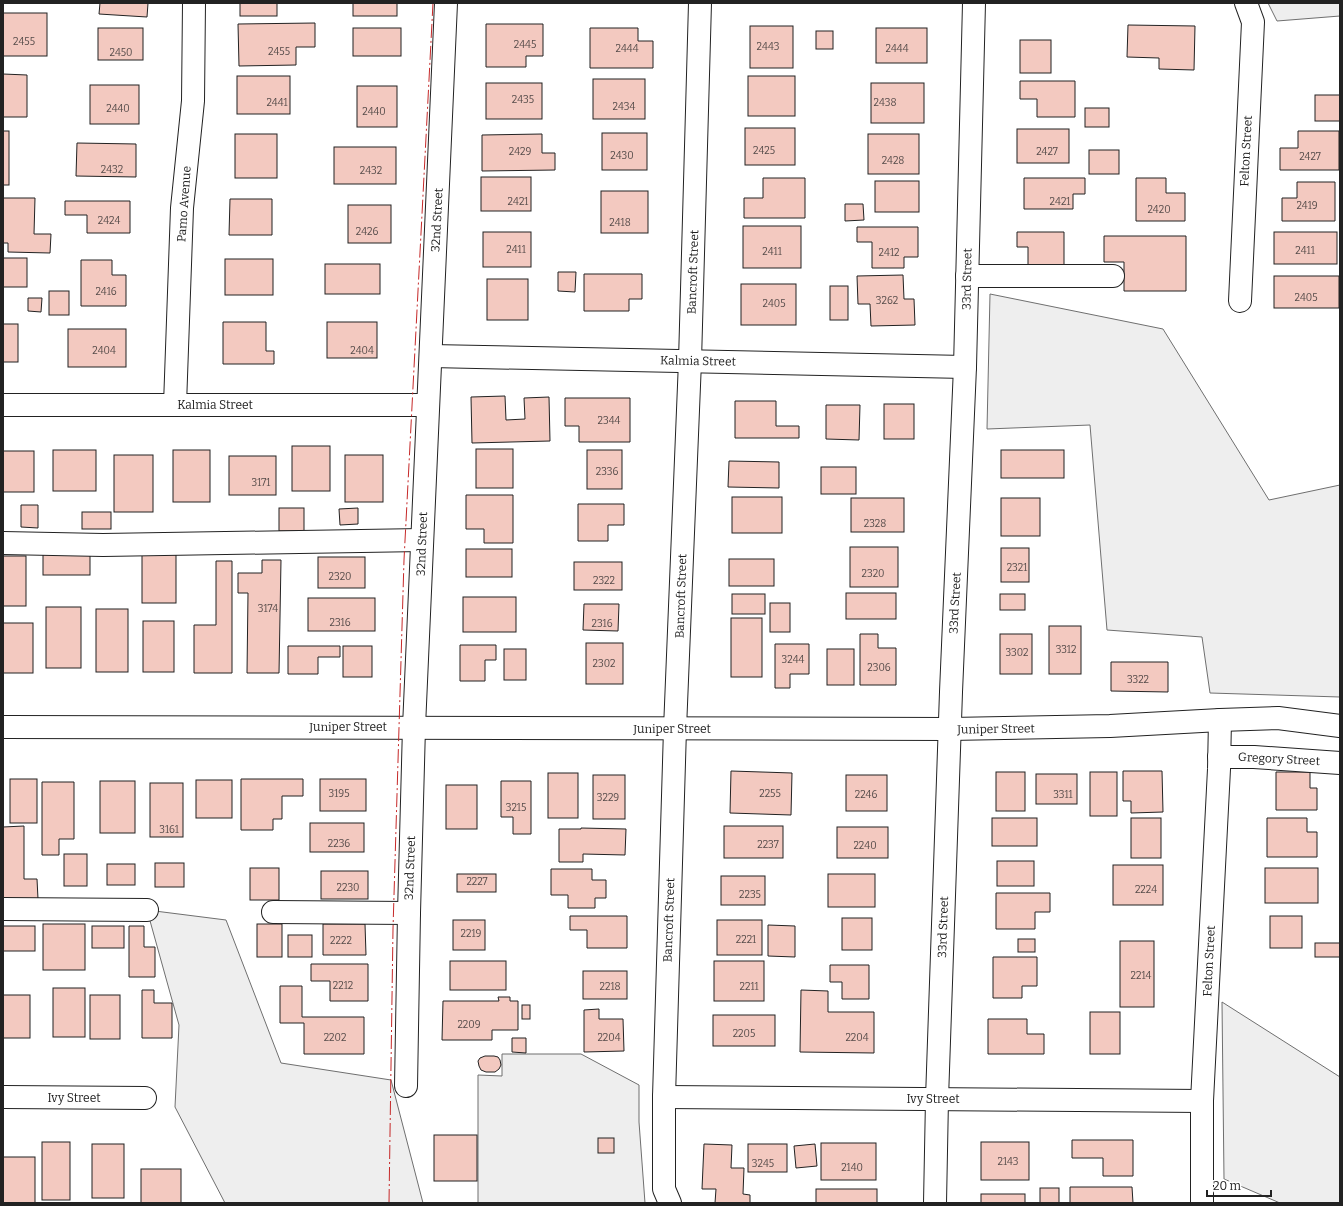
<svg xmlns="http://www.w3.org/2000/svg" width="1343" height="1206" font-family="Bitter,serif">
<style>
.green{fill:#eee;stroke:#6f6f6f}
.building{fill:#f3c9c0;stroke:#222}
.lines{fill:none;stroke-linecap:round;stroke-linejoin:round}
.minor-casing{stroke:#222;stroke-width:24}
.minor{stroke:#fff;stroke-width:22}
.power{stroke:#c62828;stroke-width:1;stroke-dasharray:14 3 2 3;stroke-linecap:butt}
.labels{text-anchor:middle;stroke-width:3;stroke-linejoin:round;paint-order:stroke}
.number-label{font-size:10px;fill:#564c4a}
.street-label{font-size:12px;fill:#222;stroke:#fff}
</style>
<rect width="100%" height="100%" fill="#fff"/>
<g class="green">
<path d="M1268 3H1340V16L1277 21Z"/>
<path d="M990 294 1163 329 1269 500 1340 485V697L1210 693 1202 637 1107 630 1090 425 987 429Z"/>
<path d="M147 910 226 920 281 1063 391 1080 423 1203H225L175 1107 179 1025Z"/>
<path d="M1222 1002 1340 1077V1203H1280L1224 1179Z"/>
<path d="M502 1054H581L639 1085V1122L645 1203H478V1075L502 1076Z"/>
</g>
<g class="building">
<path d="M100 3H148L147 17 99 14Z"/>
<rect x="240" y="3" width="37" height="13"/>
<rect x="353" y="3" width="44" height="13"/>
<rect x="3" y="13" width="44" height="43"/>
<path d="M315 23V47H296V65L239 66 238 24Z"/>
<path d="M486 24H543V56H526V67H486Z"/>
<path d="M1128 25 1195 26 1194 70 1159 69V58L1127 57Z"/>
<rect x="750" y="26" width="43" height="42"/>
<rect x="98" y="28" width="45" height="32"/>
<rect x="353" y="28" width="48" height="28"/>
<path d="M590 28H638V41H653V68H590Z"/>
<rect x="876" y="28" width="51" height="35"/>
<rect x="816" y="31" width="17" height="18"/>
<rect x="1020" y="40" width="31" height="33"/>
<path d="M3 74 27 75V117H3Z"/>
<rect x="237" y="76" width="53" height="38"/>
<rect x="748" y="76" width="47" height="40"/>
<rect x="593" y="79" width="52" height="40"/>
<path d="M1020 81H1075V117H1037V99H1020Z"/>
<rect x="486" y="83" width="56" height="36"/>
<rect x="871" y="83" width="53" height="40"/>
<rect x="90" y="85" width="49" height="39"/>
<rect x="357" y="86" width="40" height="41"/>
<rect x="1315" y="95" width="25" height="26"/>
<rect x="1085" y="108" width="24" height="19"/>
<rect x="745" y="128" width="50" height="37"/>
<rect x="1017" y="129" width="52" height="34"/>
<rect x="3" y="131" width="6" height="54"/>
<path d="M1298 131H1339V170H1280V148H1298Z"/>
<rect x="602" y="133" width="45" height="37"/>
<rect x="235" y="134" width="42" height="44"/>
<path d="M542 134V153H555V170L482 171V135Z"/>
<rect x="868" y="134" width="51" height="40"/>
<path d="M77 143 136 144V177L76 176Z"/>
<rect x="334" y="147" width="62" height="37"/>
<rect x="1089" y="150" width="30" height="24"/>
<rect x="481" y="177" width="50" height="34"/>
<path d="M763 178H805V218H744V198H763Z"/>
<path d="M1024 178H1085V194H1073V209H1024Z"/>
<path d="M1136 178H1166V193H1185V221H1136Z"/>
<rect x="875" y="181" width="44" height="31"/>
<path d="M1297 182H1335V221H1282V198H1297Z"/>
<rect x="601" y="191" width="47" height="42"/>
<path d="M3 198H35L34 234H51L50 253 8 252V243H3Z"/>
<path d="M230 199H272V235H229Z"/>
<path d="M65 201H130V233H87V215H65Z"/>
<path d="M845 204H863L864 220 845 221Z"/>
<rect x="348" y="205" width="43" height="38"/>
<rect x="743" y="226" width="58" height="42"/>
<path d="M857 227H918V257H904V268H872V242H857Z"/>
<rect x="483" y="232" width="48" height="35"/>
<path d="M1017 232H1064V267H1028V247H1017Z"/>
<rect x="1274" y="232" width="63" height="32"/>
<path d="M1104 236H1186V291H1124V262H1104Z"/>
<rect x="3" y="258" width="24" height="29"/>
<rect x="225" y="259" width="48" height="36"/>
<path d="M81 260H112V275H126V306H81Z"/>
<rect x="325" y="264" width="55" height="30"/>
<path d="M558 272H576L575 292 558 291Z"/>
<path d="M584 274H642V299H629V311H584Z"/>
<path d="M903 275 904 299H914L915 325 871 326 870 304H858L857 276Z"/>
<rect x="1274" y="276" width="65" height="32"/>
<rect x="487" y="279" width="41" height="41"/>
<rect x="741" y="284" width="55" height="41"/>
<rect x="830" y="286" width="18" height="34"/>
<rect x="49" y="291" width="20" height="24"/>
<path d="M28 298H42L41 312 28 311Z"/>
<path d="M223 322H266V351H274V364H223Z"/>
<rect x="327" y="322" width="50" height="36"/>
<rect x="3" y="324" width="15" height="38"/>
<rect x="68" y="329" width="58" height="38"/>
<path d="M505 396 506 420 525 419 524 398 549 397 550 441 472 443 471 397Z"/>
<path d="M565 398H630V442H579V426H565Z"/>
<path d="M735 401H776V426H799V438H735Z"/>
<rect x="884" y="404" width="30" height="35"/>
<path d="M826 405H860L859 440 826 439Z"/>
<rect x="292" y="446" width="38" height="45"/>
<rect x="476" y="449" width="37" height="39"/>
<rect x="53" y="450" width="43" height="41"/>
<rect x="173" y="450" width="37" height="52"/>
<rect x="587" y="450" width="35" height="39"/>
<rect x="1001" y="450" width="63" height="28"/>
<rect x="3" y="451" width="31" height="41"/>
<rect x="114" y="455" width="39" height="57"/>
<rect x="345" y="455" width="38" height="47"/>
<rect x="229" y="456" width="47" height="39"/>
<path d="M729 461 779 462V488L728 487Z"/>
<rect x="821" y="467" width="35" height="27"/>
<path d="M466 495H513V543H484V529H466Z"/>
<rect x="732" y="497" width="50" height="36"/>
<rect x="851" y="498" width="53" height="34"/>
<rect x="1001" y="498" width="39" height="38"/>
<path d="M578 504H624V525H608V541H578Z"/>
<path d="M21 505H38V528L21 527Z"/>
<rect x="279" y="508" width="25" height="23"/>
<path d="M358 508V524L340 525 339 509Z"/>
<rect x="82" y="512" width="29" height="17"/>
<rect x="850" y="547" width="48" height="40"/>
<rect x="1001" y="548" width="28" height="34"/>
<rect x="466" y="549" width="46" height="28"/>
<rect x="43" y="553" width="47" height="22"/>
<rect x="142" y="553" width="34" height="50"/>
<rect x="3" y="556" width="23" height="50"/>
<rect x="318" y="557" width="47" height="31"/>
<rect x="729" y="559" width="45" height="27"/>
<path d="M262 560H281L279 673H247L248 593H238V573H262Z"/>
<path d="M216 561H232V673H194V625H216Z"/>
<rect x="574" y="562" width="48" height="28"/>
<rect x="846" y="593" width="50" height="26"/>
<rect x="732" y="594" width="33" height="20"/>
<rect x="1000" y="594" width="25" height="16"/>
<rect x="463" y="597" width="53" height="35"/>
<rect x="308" y="598" width="67" height="33"/>
<rect x="770" y="603" width="20" height="29"/>
<path d="M584 604H619L618 631 583 630Z"/>
<rect x="46" y="607" width="35" height="61"/>
<rect x="96" y="609" width="32" height="63"/>
<rect x="731" y="618" width="31" height="59"/>
<rect x="143" y="621" width="31" height="51"/>
<rect x="3" y="623" width="30" height="50"/>
<rect x="1049" y="626" width="32" height="48"/>
<path d="M860 634H878V648H896V685H860Z"/>
<rect x="1000" y="634" width="32" height="40"/>
<rect x="586" y="643" width="37" height="41"/>
<path d="M775 644H809V674H790V688H775Z"/>
<path d="M460 645H496V660H485V681H460Z"/>
<path d="M288 646H340V657H318V674H288Z"/>
<rect x="343" y="646" width="29" height="31"/>
<rect x="504" y="649" width="22" height="31"/>
<rect x="827" y="649" width="27" height="36"/>
<path d="M1111 662H1168V692L1111 691Z"/>
<path d="M731 771 792 773 791 815 730 813Z"/>
<path d="M1123 771H1162L1163 812 1131 813V801H1123Z"/>
<rect x="996" y="772" width="29" height="39"/>
<rect x="1090" y="772" width="27" height="44"/>
<path d="M1276 772H1310V788H1317V810H1276Z"/>
<rect x="548" y="773" width="30" height="45"/>
<rect x="1036" y="774" width="41" height="30"/>
<rect x="593" y="775" width="32" height="44"/>
<rect x="846" y="775" width="41" height="36"/>
<rect x="10" y="779" width="27" height="44"/>
<path d="M241 779H303V796H282V819H273V830H241Z"/>
<rect x="320" y="779" width="46" height="32"/>
<rect x="196" y="780" width="36" height="38"/>
<rect x="100" y="781" width="35" height="52"/>
<path d="M501 781H531V834H513V817H501Z"/>
<path d="M42 782H74V839H59V855H42Z"/>
<rect x="150" y="783" width="33" height="54"/>
<rect x="446" y="785" width="31" height="44"/>
<rect x="992" y="818" width="45" height="28"/>
<rect x="1131" y="818" width="30" height="40"/>
<path d="M1267 818H1307V832H1317V857H1267Z"/>
<rect x="310" y="823" width="54" height="29"/>
<path d="M24 826V879H37L38 899 3 900V827Z"/>
<rect x="724" y="826" width="59" height="32"/>
<rect x="837" y="827" width="51" height="31"/>
<path d="M581 828 626 829 625 855 583 854V862H559V829H581Z"/>
<rect x="64" y="854" width="23" height="32"/>
<rect x="997" y="861" width="37" height="25"/>
<rect x="155" y="863" width="29" height="24"/>
<rect x="107" y="864" width="28" height="21"/>
<rect x="1113" y="865" width="50" height="40"/>
<rect x="250" y="868" width="29" height="32"/>
<rect x="1265" y="868" width="53" height="35"/>
<path d="M551 869H592V880H606V898H595V908H568V895H551Z"/>
<rect x="321" y="871" width="47" height="28"/>
<rect x="457" y="874" width="39" height="18"/>
<rect x="828" y="874" width="47" height="33"/>
<rect x="721" y="876" width="44" height="29"/>
<path d="M996 893H1050V912H1035V929H996Z"/>
<path d="M570 916H627V948H587V930H570Z"/>
<rect x="1270" y="916" width="32" height="32"/>
<rect x="842" y="918" width="30" height="32"/>
<rect x="453" y="920" width="32" height="30"/>
<rect x="717" y="920" width="45" height="35"/>
<rect x="43" y="924" width="42" height="46"/>
<rect x="257" y="924" width="25" height="33"/>
<path d="M323 924H365L366 955H323Z"/>
<path d="M768 925 795 926V957L768 956Z"/>
<rect x="3" y="926" width="32" height="25"/>
<rect x="92" y="926" width="32" height="22"/>
<path d="M129 926H144V947H155V977H129Z"/>
<rect x="288" y="935" width="24" height="22"/>
<rect x="1018" y="939" width="17" height="13"/>
<rect x="1120" y="941" width="34" height="66"/>
<rect x="1315" y="943" width="25" height="14"/>
<path d="M993 957H1037V986H1022V998H993Z"/>
<rect x="450" y="961" width="56" height="29"/>
<rect x="714" y="961" width="50" height="40"/>
<path d="M311 964H368V1001H330V981H311Z"/>
<path d="M830 965H869V999H842V982H830Z"/>
<rect x="583" y="971" width="44" height="28"/>
<path d="M280 986H302V1017H364V1054H304V1023H280Z"/>
<rect x="53" y="988" width="32" height="49"/>
<path d="M142 990H154V1003H172V1038H142Z"/>
<path d="M801 990 828 991V1012H874V1053L800 1052Z"/>
<rect x="3" y="995" width="27" height="43"/>
<rect x="90" y="995" width="30" height="44"/>
<path d="M498 997H510V1001H518V1030H492V1040H442L443 1001H499Z"/>
<rect x="522" y="1005" width="8" height="14"/>
<path d="M599 1009V1019H623L624 1051 584 1052V1010Z"/>
<rect x="1090" y="1012" width="30" height="42"/>
<rect x="713" y="1015" width="62" height="31"/>
<path d="M988 1019H1027V1034H1044V1054H988Z"/>
<path d="M512 1038H526V1053L512 1052Z"/>
<path d="M485 1056H494L498 1057 500 1060 501 1065 499 1069 495 1072H486L481 1070 479 1066 478 1061 480 1058Z"/>
<rect x="434" y="1135" width="43" height="46"/>
<rect x="598" y="1138" width="16" height="15"/>
<path d="M1072 1140H1133V1176H1103V1158H1072Z"/>
<rect x="42" y="1142" width="28" height="58"/>
<rect x="981" y="1142" width="48" height="38"/>
<rect x="821" y="1143" width="55" height="37"/>
<rect x="92" y="1144" width="32" height="54"/>
<path d="M704 1144 732 1145 731 1168H744L743 1194 750 1195V1203H715L716 1189H702Z"/>
<rect x="748" y="1144" width="39" height="28"/>
<path d="M815 1144 817 1166 796 1168 794 1146Z"/>
<rect x="3" y="1157" width="32" height="46"/>
<rect x="141" y="1169" width="40" height="34"/>
<path d="M1070 1187H1132L1133 1203H1070Z"/>
<rect x="1040" y="1188" width="19" height="15"/>
<rect x="816" y="1189" width="61" height="14"/>
<rect x="981" y="1194" width="44" height="9"/>
</g>
<g class="lines">
<g class="minor-casing">
<g id="minor">
<path d="M967 276H1113"/>
<path d="M1240 301 1253 22 1246 3"/>
<path d="M431 356 965 367"/>
<path d="M3 405H428"/>
<path d="M175 405 182 208 193 101 194 3"/>
<path d="M3 543 103 545 422 540"/>
<path d="M3 727 950 729 1110 726 1220 720 1278 718 1340 726"/>
<path d="M1219 757H1254L1340 763"/>
<path d="M3 909 147 910"/>
<path d="M273 912 409 913"/>
<path d="M406 1086 409 913 414 727 446 3"/>
<path d="M3 1097 145 1098"/>
<path d="M664 1097 1202 1101"/>
<path d="M670 1203 664 1189V1097L675 729 690 361 700 3"/>
<path d="M935 1203 937 1099 951 692 965 367 974 3"/>
<path d="M1202 1203V1101L1219 769 1220 720"/>
</g>
</g>
<use href="#minor" class="minor"/>
<path class="power" d="M389 1203 393 929 404 560 433 3"/>
</g>
<g class="labels">
<g class="number-label">
<text x="24" y="45">2455</text>
<text x="525" y="48">2445</text>
<text x="768" y="50">2443</text>
<text x="627" y="52">2444</text>
<text x="897" y="52">2444</text>
<text x="279" y="55">2455</text>
<text x="121" y="56">2450</text>
<text x="523" y="103">2435</text>
<text x="277" y="106">2441</text>
<text x="885" y="106">2438</text>
<text x="624" y="110">2434</text>
<text x="118" y="112">2440</text>
<text x="374" y="115">2440</text>
<text x="764" y="154">2425</text>
<text x="520" y="155">2429</text>
<text x="1047" y="155">2427</text>
<text x="622" y="159">2430</text>
<text x="1310" y="160">2427</text>
<text x="893" y="164">2428</text>
<text x="112" y="173">2432</text>
<text x="371" y="174">2432</text>
<text x="518" y="205">2421</text>
<text x="1060" y="205">2421</text>
<text x="1307" y="209">2419</text>
<text x="1159" y="213">2420</text>
<text x="109" y="224">2424</text>
<text x="620" y="226">2418</text>
<text x="367" y="235">2426</text>
<text x="516" y="253">2411</text>
<text x="1305" y="254">2411</text>
<text x="772" y="255">2411</text>
<text x="889" y="256">2412</text>
<text x="106" y="295">2416</text>
<text x="1306" y="301">2405</text>
<text x="887" y="304">3262</text>
<text x="774" y="307">2405</text>
<text x="104" y="354">2404</text>
<text x="362" y="354">2404</text>
<text x="609" y="424">2344</text>
<text x="607" y="475">2336</text>
<text x="261" y="486">3171</text>
<text x="875" y="527">2328</text>
<text x="1017" y="571">2321</text>
<text x="873" y="577">2320</text>
<text x="340" y="580">2320</text>
<text x="604" y="584">2322</text>
<text x="268" y="612">3174</text>
<text x="340" y="626">2316</text>
<text x="602" y="627">2316</text>
<text x="1066" y="653">3312</text>
<text x="1017" y="656">3302</text>
<text x="793" y="663">3244</text>
<text x="604" y="667">2302</text>
<text x="879" y="671">2306</text>
<text x="1138" y="683">3322</text>
<text x="339" y="797">3195</text>
<text x="770" y="797">2255</text>
<text x="866" y="798">2246</text>
<text x="1063" y="798">3311</text>
<text x="608" y="801">3229</text>
<text x="516" y="811">3215</text>
<text x="169" y="833">3161</text>
<text x="339" y="847">2236</text>
<text x="768" y="848">2237</text>
<text x="865" y="849">2240</text>
<text x="477" y="885">2227</text>
<text x="348" y="891">2230</text>
<text x="1146" y="893">2224</text>
<text x="750" y="898">2235</text>
<text x="471" y="937">2219</text>
<text x="746" y="943">2221</text>
<text x="341" y="944">2222</text>
<text x="1141" y="979">2214</text>
<text x="343" y="989">2212</text>
<text x="610" y="990">2218</text>
<text x="749" y="990">2211</text>
<text x="469" y="1028">2209</text>
<text x="744" y="1037">2205</text>
<text x="335" y="1041">2202</text>
<text x="609" y="1041">2204</text>
<text x="857" y="1041">2204</text>
<text x="1008" y="1165">2143</text>
<text x="763" y="1167">3245</text>
<text x="852" y="1171">2140</text>
</g>
<g class="street-label">
<text transform="translate(1246 151) rotate(-87)" y="4">Felton Street</text>
<text transform="translate(184 204) rotate(-86)" y="4">Pamo Avenue</text>
<text transform="translate(437 220) rotate(-87)" y="4">32nd Street</text>
<text transform="translate(693 272) rotate(-88)" y="4">Bancroft Street</text>
<text transform="translate(967 279) rotate(-89)" y="4">33rd Street</text>
<text transform="translate(698 361) rotate(1)" y="4">Kalmia Street</text>
<text x="215" y="409">Kalmia Street</text>
<text transform="translate(422 544) rotate(-88)" y="4">32nd Street</text>
<text transform="translate(681 596) rotate(-88)" y="4">Bancroft Street</text>
<text transform="translate(955 603) rotate(-87)" y="4">33rd Street</text>
<text x="348" y="731">Juniper Street</text>
<text x="672" y="733">Juniper Street</text>
<text transform="translate(996 729) rotate(-1)" y="4">Juniper Street</text>
<text transform="translate(1279 759) rotate(3)" y="4">Gregory Street</text>
<text transform="translate(410 868) rotate(-88)" y="4">32nd Street</text>
<text transform="translate(669 920) rotate(-88)" y="4">Bancroft Street</text>
<text transform="translate(943 927) rotate(-88)" y="4">33rd Street</text>
<text transform="translate(1209 961) rotate(-87)" y="4">Felton Street</text>
<text x="74" y="1102">Ivy Street</text>
<text x="933" y="1103">Ivy Street</text>
</g>
</g>
<rect width="1343" height="1206" fill="none" stroke="#222222" stroke-width="8"/>
<path d="M1207 1190v6h64v-6" fill="none" stroke="#222222" stroke-width="2"/>
<text x="1213" y="1190" font-size="12" fill="#222222" stroke="#ffffff" stroke-width="3" paint-order="stroke">20 m</text>
</svg>
